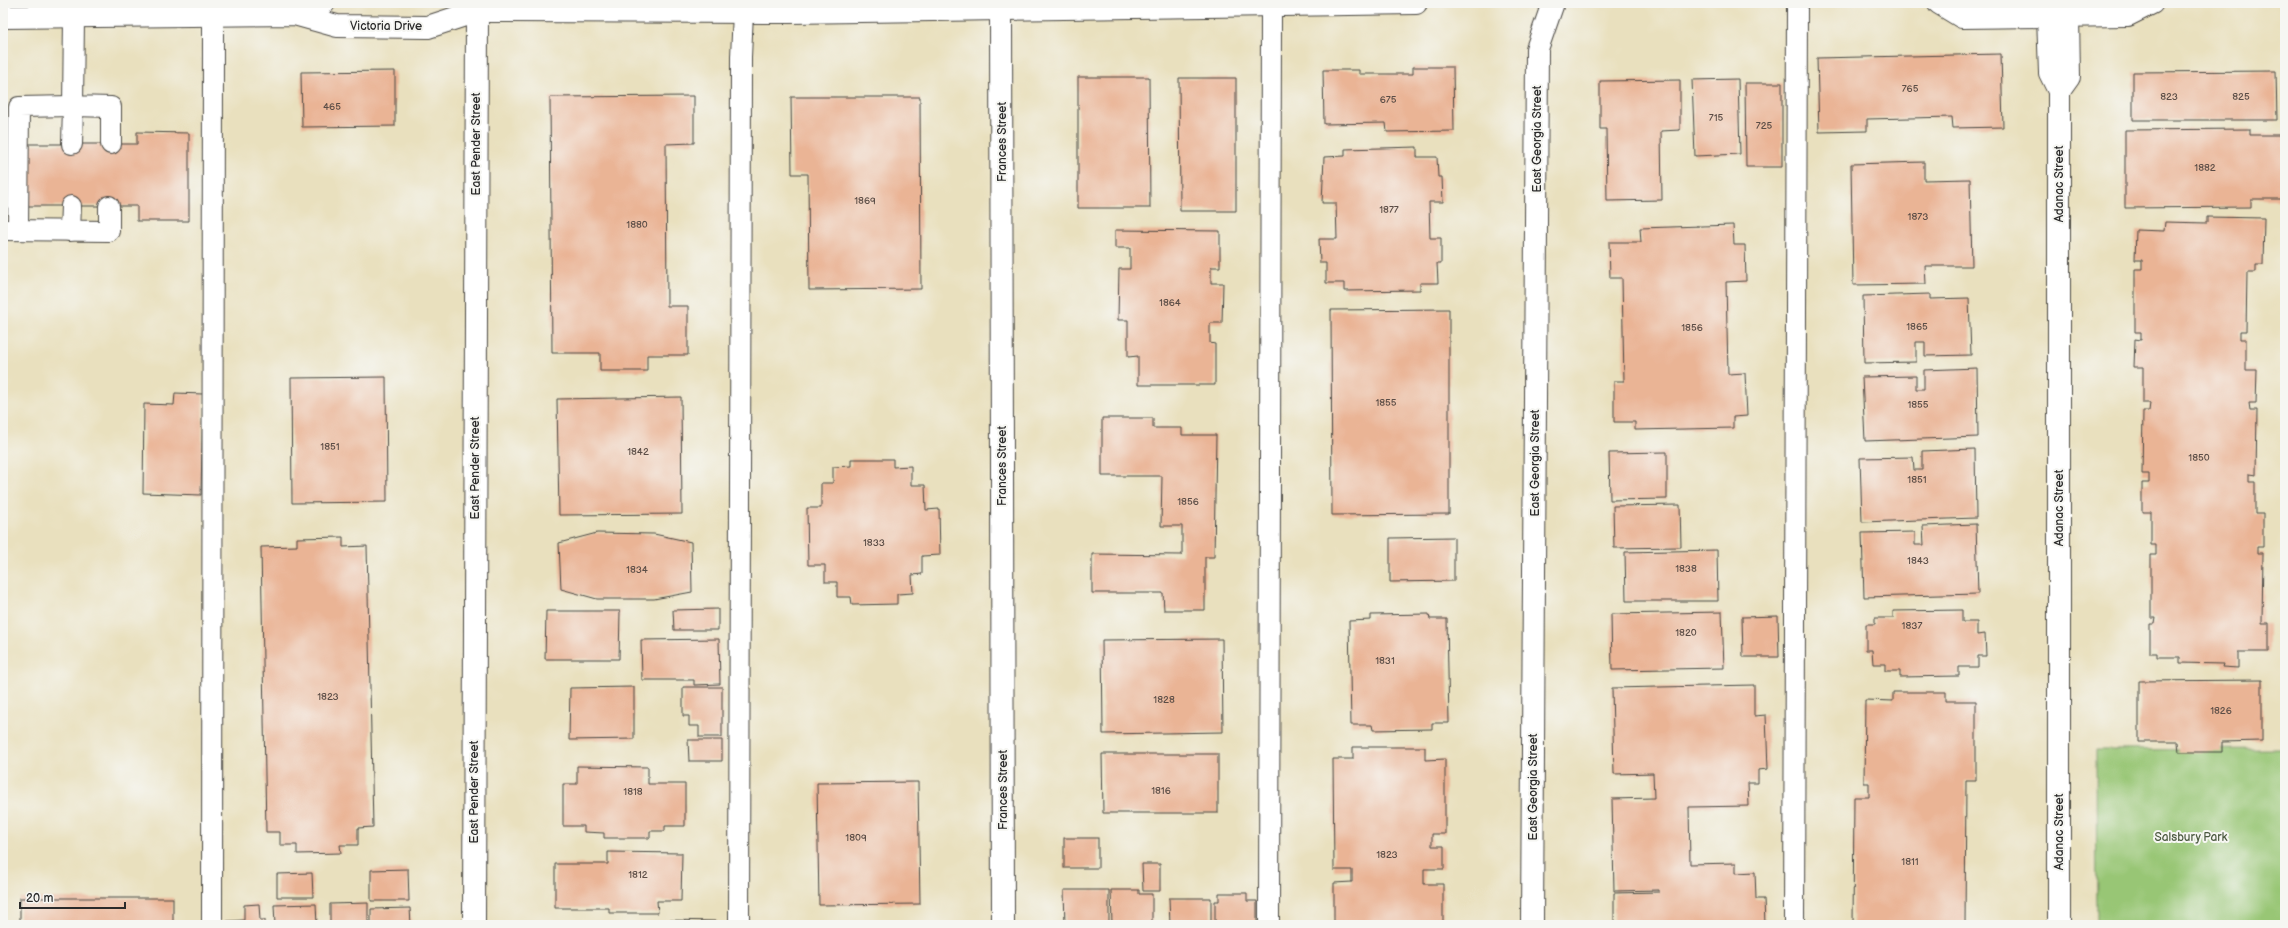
<svg xmlns="http://www.w3.org/2000/svg" width="2288" height="928" font-family="'Balsamiq Sans',sans-serif">
<style>
.green{fill:#98c674;stroke:#627850}
.building{fill:#eab495}
.lines{fill:none;stroke-linecap:round;stroke-linejoin:round}
.lane-casing{stroke:#484641;stroke-width:22}
.street-casing{stroke:#484641;stroke-width:24}
.secondary-casing{stroke:#484641;stroke-width:24}
.lane{stroke:#fff;stroke-width:20}
.street{stroke:#fff;stroke-width:22}
.secondary{stroke:#fff;stroke-width:22}
.labels{text-anchor:middle;stroke-width:4;stroke-linejoin:round;paint-order:stroke}
.number-label{font-size:10px;fill:#5b4d46}
.street-label{font-size:12px;fill:#2b2b2b;stroke:#f6f6f2}
.park-label{font-size:12px;fill:#4c5a41;stroke:#f6f6f2}
</style>
<rect width="100%" height="100%" fill="#f6f6f2"/>
<filter id="ink" filterUnits="userSpaceOnUse"><feTurbulence type="fractalNoise" baseFrequency=".025" numOctaves="2"/><feDisplacementMap in="SourceGraphic" scale="8" xChannelSelector="R" yChannelSelector="G"/><feConvolveMatrix kernelMatrix="1 2 1 2 8 2 1 2 1" color-interpolation-filters="sRGB"/></filter>
<filter id="wash" filterUnits="userSpaceOnUse"><feTurbulence type="fractalNoise" baseFrequency=".012" numOctaves="4" result="noise"/><feDisplacementMap in="SourceGraphic" scale="16" xChannelSelector="R" yChannelSelector="G"/><feGaussianBlur stdDeviation="0.9" result="paint"/><feColorMatrix in="noise" values="0 0 0 0 0 0 0 0 0 0 0 0 0 0 0 0 0 1.4 0 .05"/><feComposite in="paint" operator="in"/></filter>
<g filter="url(#wash)">
<rect width="100%" height="100%" fill="#e9e0be"/>
<path class="green" d="M2285 749V925H2097L2096 750Z"/>
<g id="blocks">
<g class="building">
<path d="M2001 54 2003 127 1953 128 1952 117 1867 119V131L1819 132 1817 58Z"/>
<path d="M1413 67H1453L1454 131 1387 132 1386 123 1324 124 1323 70H1359V74H1413Z"/>
<path d="M395 71V126L302 127 301 72Z"/>
<path d="M2276 71 2277 120H2133V72Z"/>
<path d="M1078 77H1149L1150 208H1078Z"/>
<path d="M1179 78H1236V211H1180Z"/>
<path d="M1738 79 1740 154 1695 156 1692 80Z"/>
<path d="M1680 80V130L1661 131 1662 200 1607 201 1606 129H1600V81Z"/>
<path d="M1745 83H1782V167H1746Z"/>
<path d="M694 96V143L666 144 667 306H688V355H647V371H600V353H552L550 97Z"/>
<path d="M791 97H920L921 289 809 290 808 174H792Z"/>
<path d="M2250 129V135H2285V199H2251V207L2125 208V130Z"/>
<path d="M137 132 189 133V221H137V206H27V144H137Z"/>
<path d="M1417 147V157H1437L1438 177H1442L1443 202H1429L1430 238H1441V263H1437L1438 283H1420V290L1344 291V283H1326V263H1320L1319 239H1337L1336 203H1322L1324 157 1345 156V149Z"/>
<path d="M1924 162V180L1970 179 1972 266H1925L1926 284 1853 285 1851 164Z"/>
<path d="M2207 217 2264 218 2263 265H2256V272H2247L2246 331H2240V339H2246V370H2257L2256 403H2249L2250 410H2257L2256 475 2249 474V482H2255V514H2263V547H2257V553H2263L2262 623H2269V652H2238V668L2222 667 2223 664 2180 663V657H2157V653H2150V624H2155L2156 618H2151V555H2156V545H2151V512H2142V483H2149V474H2142L2143 411H2149L2150 403H2143V367H2134L2135 339 2141 340V332H2135V269H2142V260H2135L2136 230 2164 231 2165 222 2207 223Z"/>
<path d="M1733 225 1734 245H1745L1746 281 1726 282 1728 374 1745 373 1747 416 1733 417V428L1635 430V422H1614V381H1624L1622 278H1610L1609 242H1641L1640 228Z"/>
<path d="M1115 230 1220 231V267H1211V283H1223L1222 323H1210V343L1215 344V385H1138V356L1128 357V320H1118L1119 269H1130V248H1115Z"/>
<path d="M1930 294V299L1969 298 1971 355 1925 356V342H1916V362L1864 363 1863 296Z"/>
<path d="M1449 309V514L1332 515 1331 310Z"/>
<path d="M1977 368 1978 437 1865 441 1862 377 1916 376V389H1924V370Z"/>
<path d="M386 377 387 502 292 503 291 378Z"/>
<path d="M175 393 203 394 201 495 143 493 144 404 174 405Z"/>
<path d="M681 397 682 514 559 515 557 399Z"/>
<path d="M1102 418H1153V428H1182V435H1216L1214 557H1205V610H1164L1163 593H1092V554L1182 555V526H1161L1162 476H1102Z"/>
<path d="M1975 449 1976 518 1862 522 1860 458 1913 457 1914 470H1922V451Z"/>
<path d="M1667 452V499L1610 500 1609 453Z"/>
<path d="M851 459H893V467L911 466V485H925L926 510 939 509 940 555 922 556V574L912 575 913 593 897 594V604L852 605 851 597H837V582H825V565H808L807 508H821V483H833V467L851 466Z"/>
<path d="M1680 505 1681 547 1614 548 1613 506Z"/>
<path d="M1976 524 1978 594 1864 597 1862 533 1915 532V545H1924L1923 526Z"/>
<path d="M597 533 654 534 691 542 692 592 654 599H597L561 589 559 543Z"/>
<path d="M343 537V547L367 546 373 827 358 828V845H340L341 853 297 854V845H280V832H266L261 547 297 546V538Z"/>
<path d="M1454 537V581L1390 582V538Z"/>
<path d="M1717 550 1718 601H1626L1625 552Z"/>
<path d="M718 609V630H674L673 610Z"/>
<path d="M1962 610V622H1977V635L1985 634 1986 656H1978V667H1959V676L1900 677V671H1885V664H1873L1872 650H1866V624H1875V618H1893V611Z"/>
<path d="M546 611H620L619 659H545Z"/>
<path d="M1722 612 1724 668 1612 670 1611 614Z"/>
<path d="M1429 614 1430 619H1447L1449 723H1432V729L1373 730 1372 725H1351L1349 621 1371 620V615Z"/>
<path d="M1778 616 1779 657H1743L1742 617Z"/>
<path d="M719 639 720 684 694 685V680H642L641 640Z"/>
<path d="M1222 639 1223 732 1103 734 1102 640Z"/>
<path d="M2262 680V741L2222 742V752H2179L2178 742H2139V681Z"/>
<path d="M1754 685V716L1766 715 1768 769 1758 770V783H1748L1749 806 1689 807 1690 864 1736 863V873L1755 872 1756 899H1764L1765 925H1614V893L1659 892V890L1614 891 1612 799 1654 798 1653 773 1614 774 1612 688Z"/>
<path d="M634 687V739L569 740 570 688Z"/>
<path d="M683 687H722V737H699V726H689V716H683Z"/>
<path d="M1893 692H1946V701H1976V781H1966L1965 925H1853L1854 797H1869V783H1864L1865 700 1893 701Z"/>
<path d="M688 740H722V761H689Z"/>
<path d="M1353 747H1425V760L1445 759V834H1432V846H1444V869H1424V884H1443V925H1334V883L1352 882V870H1334L1333 759H1353Z"/>
<path d="M1102 754H1218V813H1103Z"/>
<path d="M577 766 648 767V784H685V826H665V831H650V838H604V833L584 832V826H563V784H577Z"/>
<path d="M918 782 920 904 819 905 817 783Z"/>
<rect x="1064" y="838" width="34" height="30"/>
<path d="M608 852 682 853 681 901H657L658 913H609V908H555V864H608Z"/>
<path d="M1142 864H1160V891H1143Z"/>
<path d="M408 869 409 901H371V870Z"/>
<path d="M312 873 313 897H277V874Z"/>
<path d="M1064 890H1109V925H1065Z"/>
<path d="M1111 890H1139V894H1152V925H1112Z"/>
<path d="M1219 893H1247V901H1257V925H1215V901H1219Z"/>
<rect x="20" y="898" width="153" height="27"/>
<path d="M1169 898H1211V925H1170Z"/>
<path d="M368 903V925H330V904Z"/>
<path d="M259 904 260 920H265V925H228L227 921 244 920V905Z"/>
<path d="M316 904 317 925H275L274 905Z"/>
<path d="M410 908 411 925H371V909Z"/>
<path d="M667 920 717 921 716 925H667Z"/>
</g>
</g>
</g>
<g filter="url(#ink)">
<use href="#blocks" fill-opacity="0" stroke="#484641" stroke-width="1"/>
<g class="lines">
<g class="lane-casing">
<g id="lane">
<path d="M74 17 73 106 111 107V144"/>
<path d="M3 230 109 231V206"/>
<path d="M18 230 19 107 73 106 72 144"/>
<path d="M70 231 71 206"/>
<path d="M212 925 213 15"/>
<path d="M739 925 741 57 743 12"/>
<path d="M1269 925 1271 5"/>
<path d="M1794 925 1797 3"/>
</g>
</g>
<g class="street-casing">
<g id="street">
<path d="M1001 8 1003 925"/>
<path d="M2048 16 2050 73 2059 91V925"/>
<path d="M2059 91 2069 77 2068 16"/>
<path d="M474 925 477 11"/>
<path d="M1532 925 1537 49 1553 3"/>
</g>
</g>
<g class="secondary-casing">
<g id="secondary">
<path d="M1939 3 1962 17 2128 15 2152 3"/>
<path d="M294 14 324 3"/>
<path d="M3 17 294 14 337 26 428 27 477 11 789 12 1416 3"/>
</g>
</g>
<use href="#lane" class="lane"/>
<use href="#street" class="street"/>
<use href="#secondary" class="secondary"/>
</g>
</g>
<g class="labels">
<g class="number-label">
<text x="1910" y="92">765</text>
<text x="2169" y="100">823</text>
<text x="2241" y="100">825</text>
<text x="1388" y="103">675</text>
<text x="332" y="110">465</text>
<text x="1716" y="121">715</text>
<text x="1764" y="129">725</text>
<text x="2205" y="171">1882</text>
<text x="865" y="204">1869</text>
<text x="1389" y="213">1877</text>
<text x="1918" y="220">1873</text>
<text x="637" y="228">1880</text>
<text x="1170" y="306">1864</text>
<text x="1917" y="330">1865</text>
<text x="1692" y="331">1856</text>
<text x="1386" y="406">1855</text>
<text x="1918" y="408">1855</text>
<text x="330" y="450">1851</text>
<text x="638" y="455">1842</text>
<text x="2199" y="461">1850</text>
<text x="1917" y="483">1851</text>
<text x="1188" y="505">1856</text>
<text x="874" y="546">1833</text>
<text x="1918" y="564">1843</text>
<text x="1686" y="572">1838</text>
<text x="637" y="573">1834</text>
<text x="1912" y="629">1837</text>
<text x="1686" y="636">1820</text>
<text x="1385" y="664">1831</text>
<text x="328" y="700">1823</text>
<text x="1164" y="703">1828</text>
<text x="2221" y="714">1826</text>
<text x="1161" y="794">1816</text>
<text x="633" y="795">1818</text>
<text x="856" y="841">1809</text>
<text x="1387" y="858">1823</text>
<text x="1910" y="865">1811</text>
<text x="638" y="878">1812</text>
</g>
<g class="street-label">
<text x="386" y="30">Victoria Drive</text>
<text transform="translate(1537 139) rotate(-90)" y="4">East Georgia Street</text>
<text transform="translate(1002 142) rotate(-90)" y="4">Frances Street</text>
<text transform="translate(476 144) rotate(-90)" y="4">East Pender Street</text>
<text transform="translate(2059 184) rotate(-90)" y="4">Adanac Street</text>
<text transform="translate(1535 463) rotate(-90)" y="4">East Georgia Street</text>
<text transform="translate(1002 466) rotate(-90)" y="4">Frances Street</text>
<text transform="translate(475 468) rotate(-90)" y="4">East Pender Street</text>
<text transform="translate(2059 508) rotate(-90)" y="4">Adanac Street</text>
<text transform="translate(1533 787) rotate(-90)" y="4">East Georgia Street</text>
<text transform="translate(1003 790) rotate(-90)" y="4">Frances Street</text>
<text transform="translate(474 792) rotate(-90)" y="4">East Pender Street</text>
<text transform="translate(2059 832) rotate(-90)" y="4">Adanac Street</text>
</g>
<g class="park-label">
<text x="2191" y="841">Salsbury Park</text>
</g>
</g>
<rect width="2288" height="928" fill="none" stroke="#f6f6f2" stroke-width="16"/>
<path d="M20 902v6h105v-6" fill="none" stroke="#2b2b2b" stroke-width="2"/>
<text x="26" y="902" font-size="12" fill="#2b2b2b" stroke="#f6f6f2" stroke-width="3" paint-order="stroke">20 m</text>
</svg>
